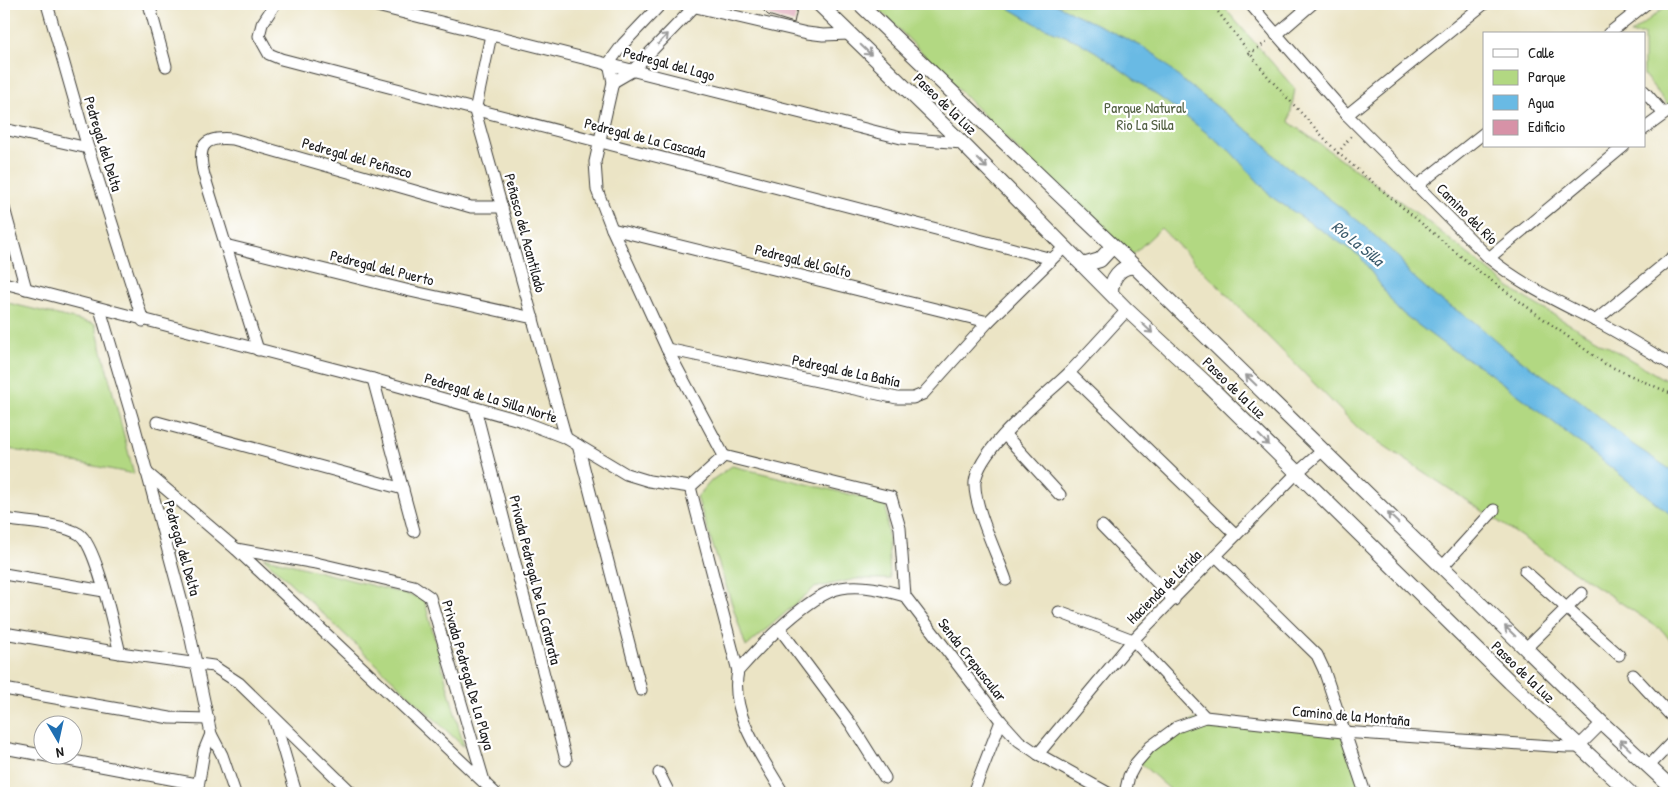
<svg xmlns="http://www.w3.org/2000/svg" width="1678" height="797" font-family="'Patrick Hand',sans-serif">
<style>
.green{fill:#b2d882;stroke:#677a4f}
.water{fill:#69bae4;stroke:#426b80}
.building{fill:#d792a7}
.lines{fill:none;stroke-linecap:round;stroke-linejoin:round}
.minor-casing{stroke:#3b3a35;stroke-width:13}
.tertiary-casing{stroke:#3b3a35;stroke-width:16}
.path{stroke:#3b3a35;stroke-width:2.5;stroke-dasharray:1 4;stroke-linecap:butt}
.minor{stroke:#fff;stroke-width:11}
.tertiary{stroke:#fff;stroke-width:14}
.oneway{stroke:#999}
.labels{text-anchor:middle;stroke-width:4.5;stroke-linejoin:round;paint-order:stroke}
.street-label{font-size:15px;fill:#1c1c1c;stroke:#fff}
.park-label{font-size:15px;fill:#505e40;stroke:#fff}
.water-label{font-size:16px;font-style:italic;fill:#3b5b6c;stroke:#fff}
</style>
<rect width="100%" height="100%" fill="#fff"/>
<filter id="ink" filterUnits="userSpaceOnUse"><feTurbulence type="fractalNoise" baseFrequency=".02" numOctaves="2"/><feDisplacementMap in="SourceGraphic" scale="10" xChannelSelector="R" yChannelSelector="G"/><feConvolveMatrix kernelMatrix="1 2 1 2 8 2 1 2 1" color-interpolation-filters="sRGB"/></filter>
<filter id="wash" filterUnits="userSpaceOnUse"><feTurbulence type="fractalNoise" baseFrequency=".0096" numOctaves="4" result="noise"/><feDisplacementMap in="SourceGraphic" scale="20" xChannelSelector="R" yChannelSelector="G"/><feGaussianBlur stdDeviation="1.12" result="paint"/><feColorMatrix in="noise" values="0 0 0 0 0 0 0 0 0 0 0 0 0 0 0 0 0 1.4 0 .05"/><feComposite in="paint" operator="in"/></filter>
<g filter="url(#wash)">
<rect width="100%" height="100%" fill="#ebe4c5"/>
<g class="green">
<path d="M874 4H1221L1295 89 1289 122 1423 218 1518 294 1674 385V645L1662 630 1359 429 1161 228 1127 260Z"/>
<path d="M1669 4H1674V100L1668 105 1644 75V34H1630Z"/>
<path d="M4 302 95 324 134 474 4 448Z"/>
<path d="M732 466 886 503 890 579H856L814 588 746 647 697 497 712 480Z"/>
<path d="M263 557 424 599 464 747Z"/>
<path d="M1193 720 1343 732 1366 793H1174L1138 761Z"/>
</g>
<path class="water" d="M1002 4H1055L1143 47 1157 56 1182 80 1262 141 1276 158 1361 223 1400 259 1409 273 1436 297 1473 321 1508 351 1579 400 1632 444 1674 472V517L1525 400 1481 367 1446 346 1398 310 1360 256 1273 198 1230 151 1176 109 1096 52 1077 41 1038 25Z"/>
<g id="blocks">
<path class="building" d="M760 4H798L794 23 768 15 758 5Z"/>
</g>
</g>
<g filter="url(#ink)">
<use href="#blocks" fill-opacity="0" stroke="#3b3a35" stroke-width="1"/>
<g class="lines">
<g class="minor-casing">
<g id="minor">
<path d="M47 4 88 148 143 321"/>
<path d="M149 4 166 66"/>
<path d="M275 4 262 24 259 36 269 54 281 59 1052 259 1065 247"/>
<path d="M369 4 901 138 962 143"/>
<path d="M661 4 623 44 609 63 613 82 595 162 597 190 612 229 667 349 724 456 690 487"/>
<path d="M683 4 807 33 823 35 849 34"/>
<path d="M1250 4 1347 115 1489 258C1522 285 1557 301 1594 320 1622 334 1648 351 1674 366"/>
<path d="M1608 34 1646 4"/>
<path d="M491 35 475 111 566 438"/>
<path d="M1276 35 1312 4"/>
<path d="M613 82 632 71 697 4"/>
<path d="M1644 91 1663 113"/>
<path d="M1347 115 1484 4"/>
<path d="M4 129 88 148"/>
<path d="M1644 129 1674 107"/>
<path d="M1417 186 1484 133"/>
<path d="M4 208 26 289"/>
<path d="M612 229 988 322"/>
<path d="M225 245 410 291 533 318"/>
<path d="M1489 258 1624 146"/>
<path d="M4 283 373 379 519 420 566 438 626 474 649 481 690 487"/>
<path d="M100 309 132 417 188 625 211 734 222 755 235 793"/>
<path d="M1595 321 1674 256"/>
<path d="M667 349 897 398H913L923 394 988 322 1052 259"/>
<path d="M258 350 204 175C197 147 202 136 233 139L471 207H502"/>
<path d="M1069 373 1236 535"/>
<path d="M373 379 414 531"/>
<path d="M475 408 566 760"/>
<path d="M157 422 403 489"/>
<path d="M1005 435 1060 495"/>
<path d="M578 445 641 690"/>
<path d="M724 456 891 497 900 528 905 596 1001 721 1019 741 1038 754 1108 793"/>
<path d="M146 472 236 549 495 793"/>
<path d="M690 487 738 671"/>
<path d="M4 519C25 523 61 523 79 534 97 545 114 631 120 653"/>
<path d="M1102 526 1174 600"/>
<path d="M236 549 316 563 414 586 430 597 484 781"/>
<path d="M1216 556 1317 655 1324 670 1365 793"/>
<path d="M1443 566 1494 510"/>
<path d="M1525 571 1619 655"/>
<path d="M4 574 104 591"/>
<path d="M1006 580C998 556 973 505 975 482 979 448 1043 398 1068 374 1088 353 1108 331 1127 310"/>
<path d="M1059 612 1133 640 1205 717"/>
<path d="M780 629 851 724 885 778"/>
<path d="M4 633 120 653 213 666 239 683 352 793"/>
<path d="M1526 648 1582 593"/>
<path d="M1633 675 1674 719"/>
<path d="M4 689 170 718 209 719"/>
<path d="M274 718 296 793"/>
<path d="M4 748 197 784"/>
<path d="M1038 754 1133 640 1297 473 1323 450"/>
<path d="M1649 766 1674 740"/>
<path d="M659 773 669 793"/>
<path d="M197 793 204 751 211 734"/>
<path d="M783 793C763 758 729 714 738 671 760 646 809 594 841 588 863 584 884 590 905 596"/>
<path d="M973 793 1001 721"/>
<path d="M1125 793 1129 776 1136 763 1150 747 1177 727 1205 717 1343 732 1567 747H1578L1602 723"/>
</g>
</g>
<g class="tertiary-casing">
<g id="tertiary">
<path d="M819 4 962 143 1127 310 1207 384 1510 682 1630 793"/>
<path d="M860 4 1135 267 1602 723 1674 790"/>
<path d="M1083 265 1100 260 1112 247"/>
<path d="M1111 293C1111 279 1120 265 1135 267"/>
</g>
</g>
<g class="path">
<path d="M1212 4 1269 78 1338 153 1477 270 1605 364 1674 395"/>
<path d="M1249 54 1267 42"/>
<path d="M1338 153 1352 135"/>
</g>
<use href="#minor" class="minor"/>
<use href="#tertiary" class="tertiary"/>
</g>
<defs><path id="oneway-shaft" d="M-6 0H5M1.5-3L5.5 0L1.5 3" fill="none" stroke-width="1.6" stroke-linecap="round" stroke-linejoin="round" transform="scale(1.25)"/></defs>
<g class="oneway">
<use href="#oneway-shaft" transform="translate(663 39) rotate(-46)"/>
<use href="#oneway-shaft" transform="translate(866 50) rotate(44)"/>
<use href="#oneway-shaft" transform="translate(982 163) rotate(45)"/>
<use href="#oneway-shaft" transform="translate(1147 328) rotate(43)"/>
<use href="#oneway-shaft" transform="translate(1251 380) rotate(-136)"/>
<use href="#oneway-shaft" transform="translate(1264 440) rotate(45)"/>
<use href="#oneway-shaft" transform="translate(1393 518) rotate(-136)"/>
<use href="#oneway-shaft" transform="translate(1510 631) rotate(-136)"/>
<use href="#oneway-shaft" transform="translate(1625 745) rotate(-137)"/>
</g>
</g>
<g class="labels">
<g class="street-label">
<text transform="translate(669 64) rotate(15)" y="5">Pedregal del Lago</text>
<text transform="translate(945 104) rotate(44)" y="5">Paseo de la Luz</text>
<text transform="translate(645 138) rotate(14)" y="5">Pedregal de La Cascada</text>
<text transform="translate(103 144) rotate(73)" y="5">Pedregal del Delta</text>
<text transform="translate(357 158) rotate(16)" y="5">Pedregal del Peñasco</text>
<text transform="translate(1467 214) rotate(45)" y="5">Camino del Río</text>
<text transform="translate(525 233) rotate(75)" y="5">Peñasco del Acantilado</text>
<text transform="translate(803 261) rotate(14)" y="5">Pedregal del Golfo</text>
<text transform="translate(382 268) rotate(14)" y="5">Pedregal del Puerto</text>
<text transform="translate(846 371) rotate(12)" y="5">Pedregal de La Bahía</text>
<text transform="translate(1234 388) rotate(44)" y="5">Paseo de la Luz</text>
<text transform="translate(491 398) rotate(17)" y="5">Pedregal de La Silla Norte</text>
<text transform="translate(182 548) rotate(74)" y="5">Pedregal del Delta</text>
<text transform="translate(535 580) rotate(76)" y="5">Privada Pedregal De La Catarata</text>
<text transform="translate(1164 587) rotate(-45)" y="5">Hacienda de Lérida</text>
<text transform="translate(972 660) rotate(52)" y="5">Senda Crepuscular</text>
<text transform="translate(1523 672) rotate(44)" y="5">Paseo de la Luz</text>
<text transform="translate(468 675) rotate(74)" y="5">Privada Pedregal De La Playa</text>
<text transform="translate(1351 716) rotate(5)" y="5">Camino de la Montaña</text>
</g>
<g class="park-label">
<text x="1145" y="113">Parque Natural<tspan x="1145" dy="17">Rio La Silla</tspan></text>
</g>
<g class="water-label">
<text transform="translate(1358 243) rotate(39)" y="6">Río La Silla</text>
</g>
</g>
<rect width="1678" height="797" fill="none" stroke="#fff" stroke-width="20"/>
<rect x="1483" y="32" width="162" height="115" fill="#ffffff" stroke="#a4a4a4"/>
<rect x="1493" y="49" width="25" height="8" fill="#ffffff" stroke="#a4a4a4"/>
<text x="1528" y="58" font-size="15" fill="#1c1c1c">Calle</text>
<rect x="1493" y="70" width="25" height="15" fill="#b2d882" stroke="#a4a4a4"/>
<text x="1528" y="82" font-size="15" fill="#1c1c1c">Parque</text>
<rect x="1493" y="95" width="25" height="15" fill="#69bae4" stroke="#a4a4a4"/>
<text x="1528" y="108" font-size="15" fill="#1c1c1c">Agua</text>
<rect x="1493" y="120" width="25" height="15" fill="#d792a7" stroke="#a4a4a4"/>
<text x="1528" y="132" font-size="15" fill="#1c1c1c">Edificio</text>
<g transform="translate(58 740) rotate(171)"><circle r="24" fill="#ffffff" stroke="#a4a4a4"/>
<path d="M0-4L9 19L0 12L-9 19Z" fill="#1f6fb2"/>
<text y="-8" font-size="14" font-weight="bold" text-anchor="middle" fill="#1c1c1c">N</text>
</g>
</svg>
